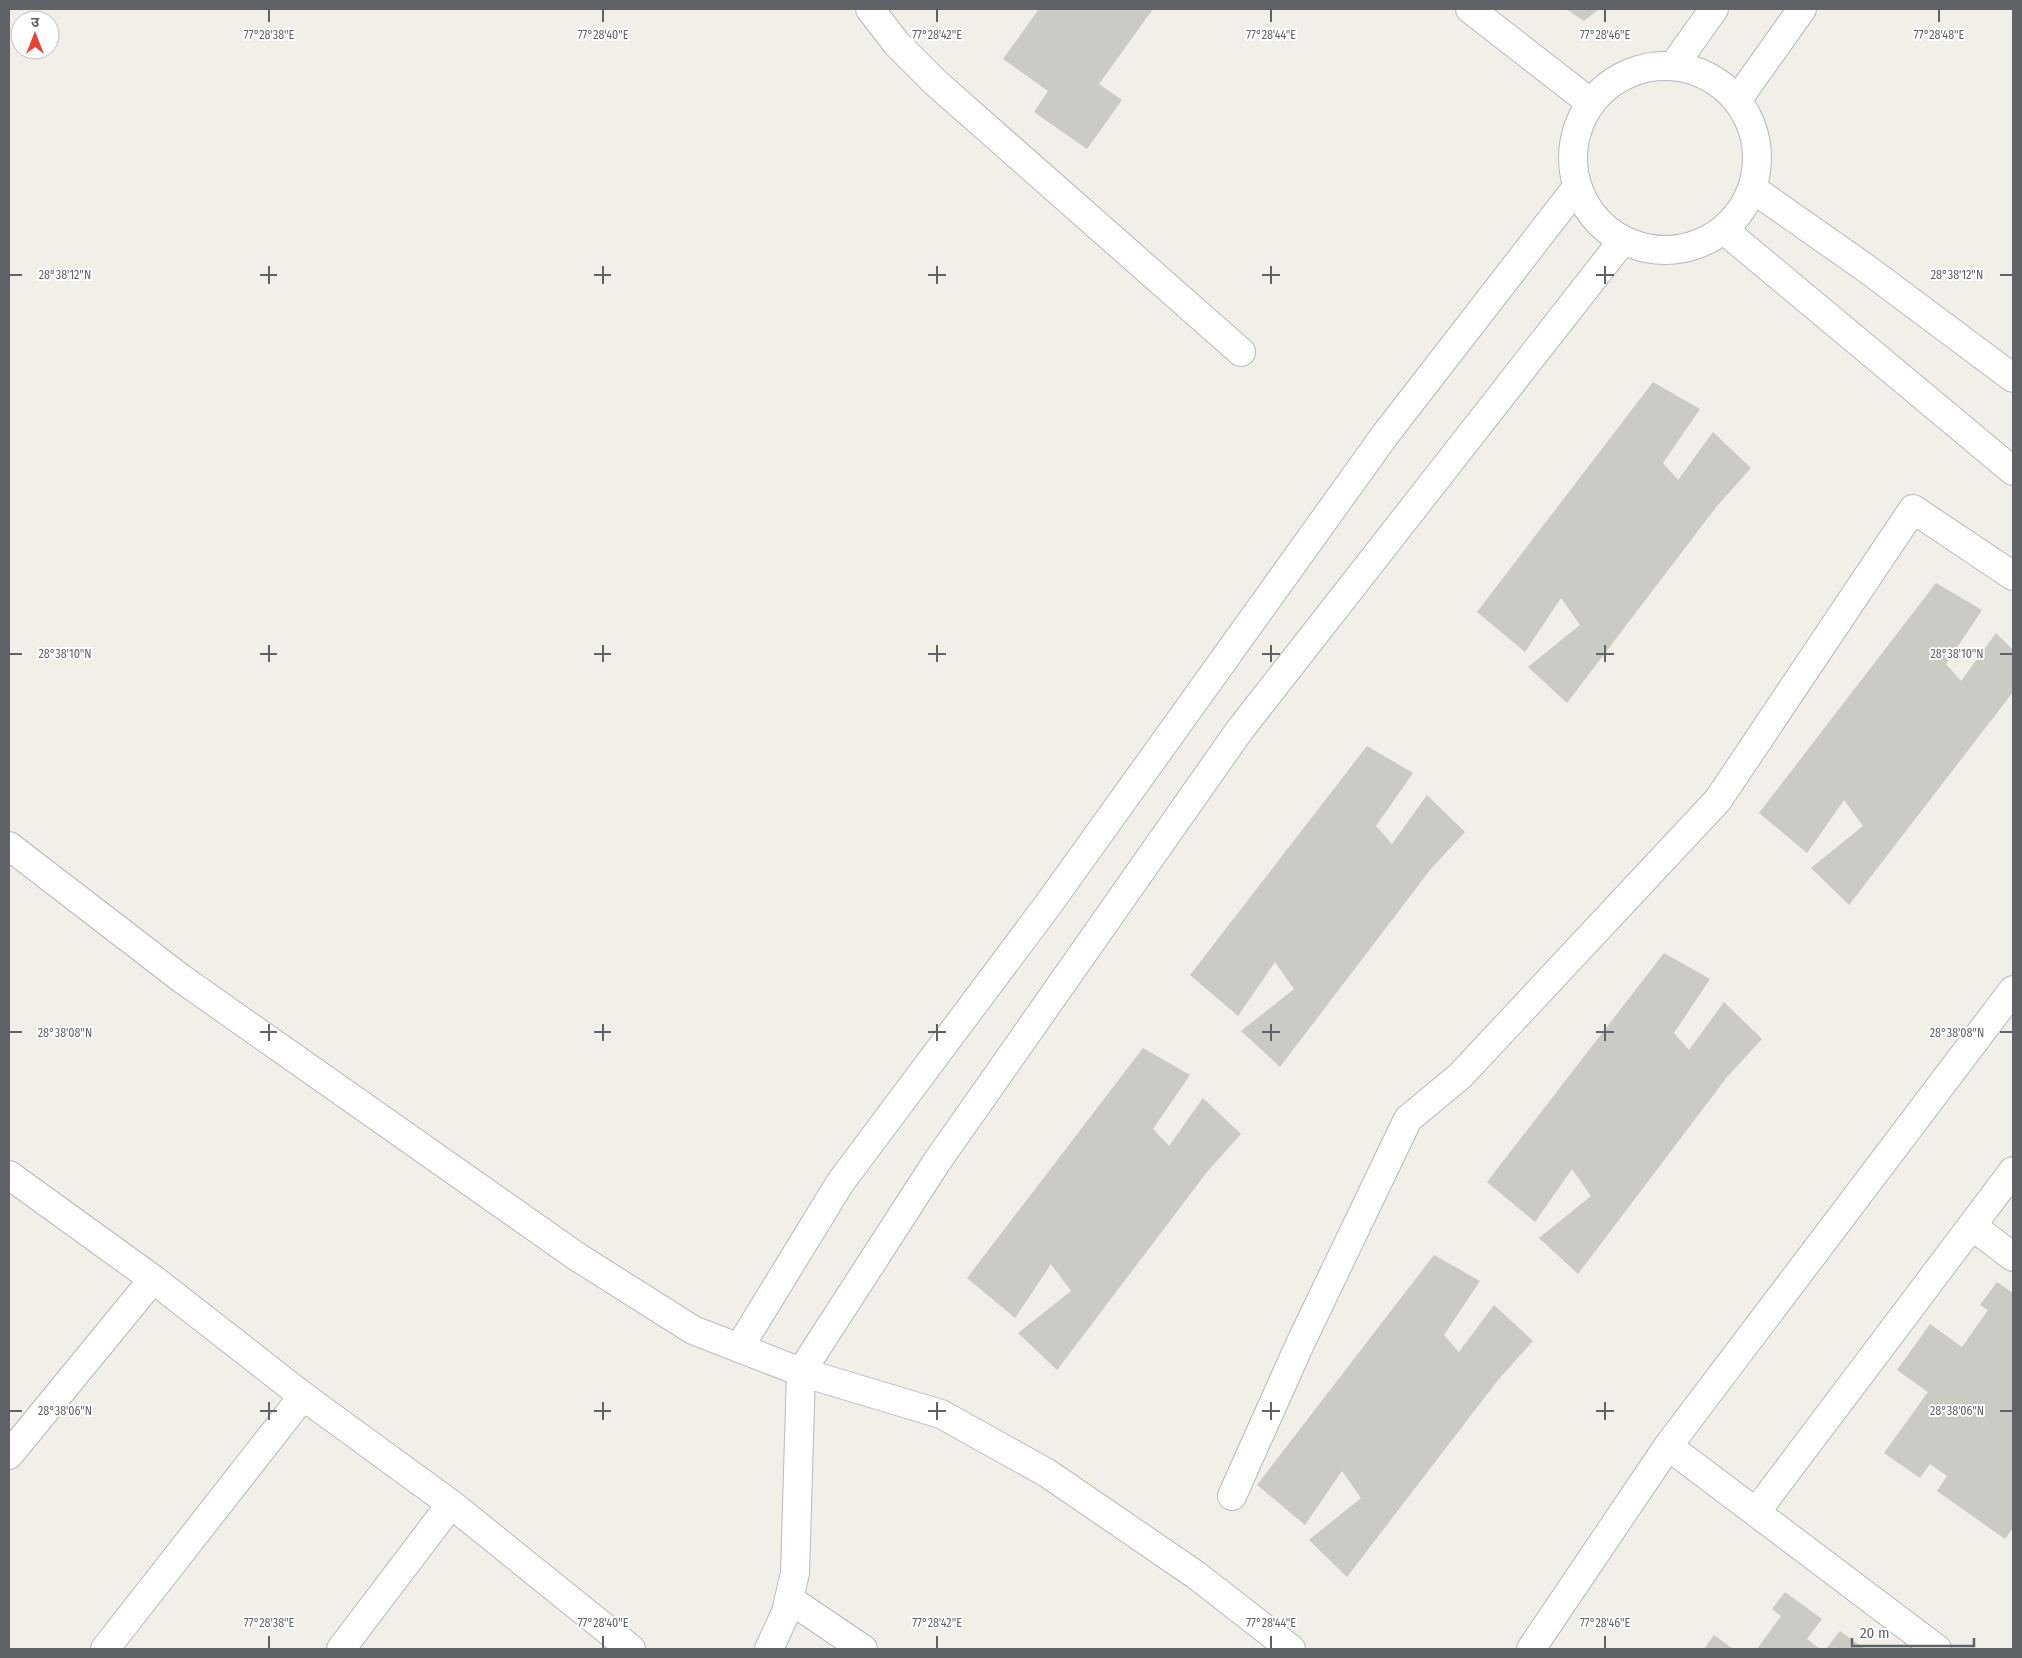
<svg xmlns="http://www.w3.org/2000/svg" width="2022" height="1658" font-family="'Fira Sans Condensed','Noto Sans Devanagari',sans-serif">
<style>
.building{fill:#cccac5}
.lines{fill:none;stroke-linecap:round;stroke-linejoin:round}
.street-casing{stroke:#b5b8bc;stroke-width:30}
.secondary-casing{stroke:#b6babf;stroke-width:30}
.street{stroke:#fff;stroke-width:28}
.secondary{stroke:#fff;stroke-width:28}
.ticks{fill:none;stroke:#5f6368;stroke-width:2}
.ticks-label{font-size:12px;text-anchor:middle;fill:#5f6368;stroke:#fff;stroke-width:4;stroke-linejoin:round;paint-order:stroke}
</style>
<rect width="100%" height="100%" fill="#f1efe8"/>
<g class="building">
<path d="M1039 9H1153L1099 84 1122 100 1087 149 1034 112 1048 91 1003 59Z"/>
<path d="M1566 9H1599L1584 21Z"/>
<path d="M1653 382 1700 409 1663 463 1678 480 1713 432 1751 468 1717 506 1567 703 1528 667 1580 625 1561 598 1525 652 1477 612Z"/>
<path d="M1936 583 1982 610 1946 664 1961 681 1996 633 2013 650V692L1849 905 1811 868 1863 826 1844 800 1807 853 1759 813Z"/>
<path d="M1367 746 1413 773 1376 826 1392 844 1427 795 1465 832 1430 870 1280 1067 1241 1031 1294 989 1275 962 1238 1016 1190 975Z"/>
<path d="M1664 953 1710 979 1674 1033 1689 1050 1724 1002 1762 1039 1727 1077 1578 1274 1539 1238 1591 1196 1572 1169 1535 1222 1487 1182Z"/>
<path d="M1143 1048 1190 1075 1153 1129 1169 1146 1203 1098 1241 1134 1207 1172 1057 1370 1018 1333 1071 1291 1051 1264 1015 1318 967 1278Z"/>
<path d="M1434 1255 1480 1281 1444 1335 1459 1352 1494 1305 1533 1341 1498 1380 1347 1577 1309 1540 1361 1498 1342 1471 1305 1525 1257 1485Z"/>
<path d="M1997 1282 2013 1293V1528L2005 1539 1937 1491 1947 1476 1930 1464 1920 1478 1884 1453 1928 1392 1897 1370 1930 1324 1962 1347 1988 1310 1980 1305Z"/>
<path d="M1785 1592 1822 1619 1807 1639 1820 1649H1757L1781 1616 1772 1609Z"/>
<path d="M1840 1631 1865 1649H1826Z"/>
<path d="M1714 1635 1733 1649H1704Z"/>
</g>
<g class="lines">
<g class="street-casing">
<g id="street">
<path d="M870 9 897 44 936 83 1241 352"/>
<path d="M1470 9 1591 103"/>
<path d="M1674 65 1714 9"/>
<circle cx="1665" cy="158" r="92"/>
<path d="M1738 99 1802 9"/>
<path d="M1753 189 1867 269 2013 378"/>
<path d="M1724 230 2013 471"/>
<path d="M9 846 182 979 576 1256"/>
<path d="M9 1175 153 1279 303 1396 451 1504 631 1649"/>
<path d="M1972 1226 2013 1257"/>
<path d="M739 1348 840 1183 1050 902 1385 435 1577 187"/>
<path d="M801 1372 936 1163 1239 731 1623 240"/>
<path d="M1668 1446 1937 1649"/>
<path d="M9 1455 153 1279"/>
<path d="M1232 1496 1300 1344 1408 1119 1460 1076 1718 800 1913 509 2013 576"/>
<path d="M1756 1512 2013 1171"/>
<path d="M789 1599 863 1649"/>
<path d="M105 1649 303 1396"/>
<path d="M341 1649 451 1504"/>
<path d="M1531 1649 1668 1446 2013 990"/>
</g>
</g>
<g class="secondary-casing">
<g id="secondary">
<path d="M576 1256 693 1330 801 1372 941 1414 1047 1473 1196 1575 1291 1649"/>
<path d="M769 1649 786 1612 795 1573 801 1372"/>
</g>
</g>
<use href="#street" class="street"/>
<use href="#secondary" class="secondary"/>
</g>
<path class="ticks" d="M269 10V22M603 10V22M937 10V22M1271 10V22M1605 10V22M1939 10V22M269 266V284M603 266V284M937 266V284M1271 266V284M1605 266V284M10 275H22M260 275H277M594 275H611M928 275H946M1262 275H1280M1596 275H1614M2000 275H2012M269 645V662M603 645V662M937 645V662M1271 645V662M1605 645V662M10 654H22M260 654H277M594 654H611M928 654H946M1262 654H1280M1596 654H1614M2000 654H2012M269 1024V1041M603 1024V1041M937 1024V1041M1271 1024V1041M1605 1024V1041M10 1032H22M260 1032H277M594 1032H611M928 1032H946M1262 1032H1280M1596 1032H1614M2000 1032H2012M269 1402V1420M603 1402V1420M937 1402V1420M1271 1402V1420M1605 1402V1420M10 1411H22M260 1411H277M594 1411H611M928 1411H946M1262 1411H1280M1596 1411H1614M2000 1411H2012M269 1636V1648M603 1636V1648M937 1636V1648M1271 1636V1648M1605 1636V1648"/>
<g class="ticks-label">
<text x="269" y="39">77°28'38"E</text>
<text x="603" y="39">77°28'40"E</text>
<text x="937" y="39">77°28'42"E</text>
<text x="1271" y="39">77°28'44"E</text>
<text x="1605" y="39">77°28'46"E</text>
<text x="1939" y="39">77°28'48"E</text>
<text x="65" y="279">28°38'12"N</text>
<text x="1957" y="279">28°38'12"N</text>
<text x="65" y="658">28°38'10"N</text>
<text x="1957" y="658">28°38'10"N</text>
<text x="65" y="1037">28°38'08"N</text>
<text x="1957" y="1037">28°38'08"N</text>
<text x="65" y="1415">28°38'06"N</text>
<text x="1957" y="1415">28°38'06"N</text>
<text x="269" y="1627">77°28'38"E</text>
<text x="603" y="1627">77°28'40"E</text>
<text x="937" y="1627">77°28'42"E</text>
<text x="1271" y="1627">77°28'44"E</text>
<text x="1605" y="1627">77°28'46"E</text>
</g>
<rect width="2022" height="1658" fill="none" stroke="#5f6368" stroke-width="20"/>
<g transform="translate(35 35)"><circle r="24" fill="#ffffff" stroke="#bfc1c3"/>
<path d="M0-4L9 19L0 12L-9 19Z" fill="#ea4335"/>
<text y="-8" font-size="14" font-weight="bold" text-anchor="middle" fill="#5f6368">उ</text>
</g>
<path d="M1852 1638v8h122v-8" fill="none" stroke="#5f6368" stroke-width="2.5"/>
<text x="1860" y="1638" font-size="15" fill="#5f6368" stroke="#ffffff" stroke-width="4" paint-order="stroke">20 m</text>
</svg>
